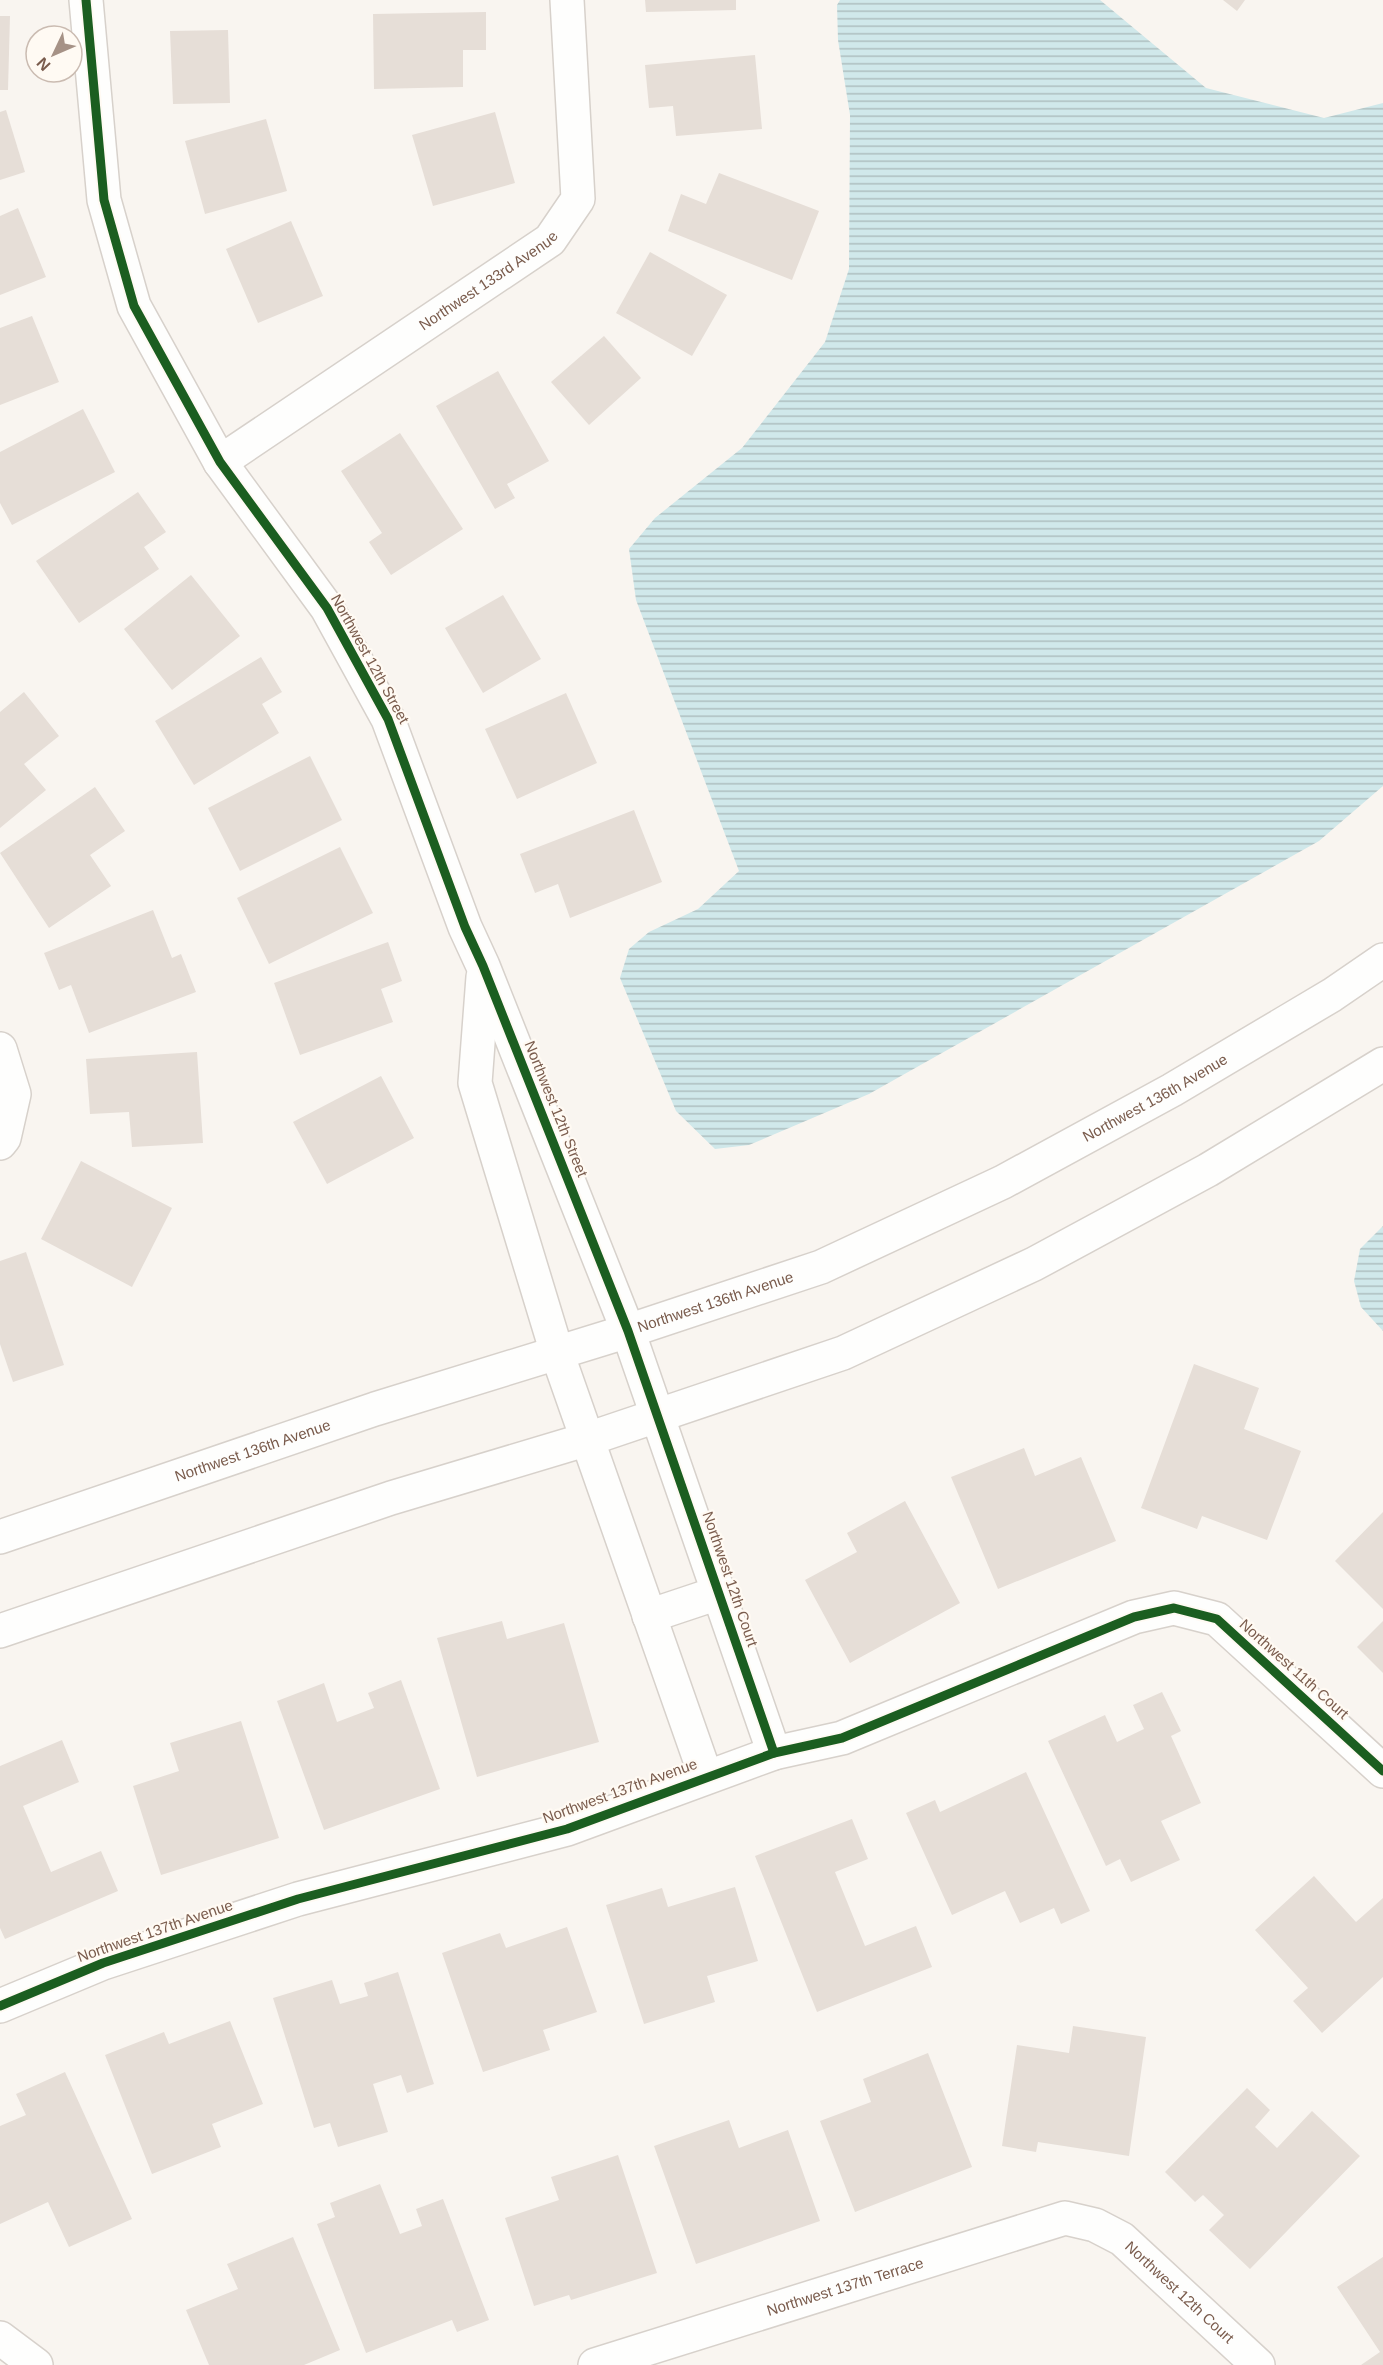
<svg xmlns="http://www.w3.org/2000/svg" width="1383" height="2365" font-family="Helvetica,sans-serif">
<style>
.water{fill:url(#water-rules)}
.building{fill:#e6ded7}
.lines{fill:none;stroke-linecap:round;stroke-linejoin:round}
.minor-casing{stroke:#d7d1cb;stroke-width:36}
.minor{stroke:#fefefd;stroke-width:33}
.cycleway-casing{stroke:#fffaf3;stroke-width:13}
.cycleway{stroke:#1b5e20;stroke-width:9}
.labels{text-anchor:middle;stroke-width:4.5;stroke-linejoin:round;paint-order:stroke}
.street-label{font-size:15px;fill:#7a5c4d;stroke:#fffaf3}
</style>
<defs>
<pattern id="water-rules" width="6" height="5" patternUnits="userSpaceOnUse" patternTransform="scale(1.5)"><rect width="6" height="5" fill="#d0e8ea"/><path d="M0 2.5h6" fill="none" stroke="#aebfc0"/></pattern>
</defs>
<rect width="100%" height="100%" fill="#f9f5f0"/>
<g class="water">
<path d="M840 0H1100L1206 88 1324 118 1383 103V786L1319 841 869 1094 749 1145 715 1149 676 1111 620 978 629 949 649 932 698 909 739 871 636 600 629 549 655 518 742 448 825 342 849 269 850 115 838 40 837 5Z"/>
<path d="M1383 1226V1331L1361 1307 1354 1281 1360 1249Z"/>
</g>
<g class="building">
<path d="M645 0H736V10L646 12Z"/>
<path d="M1223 0H1245L1237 11Z"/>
<path d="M486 12V50H463V87L374 89 373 14Z"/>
<path d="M0 16H10L8 90H0Z"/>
<path d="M228 30 230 103 173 104 170 31Z"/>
<path d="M755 55 762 129 676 136 673 106 649 108 645 65Z"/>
<path d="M6 110 25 172 0 180V112Z"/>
<path d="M495 112 515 183 433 206 412 135Z"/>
<path d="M266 119 287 191 205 214 185 141Z"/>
<path d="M719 173 819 211 792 280 668 231 681 194 706 204Z"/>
<path d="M18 208 46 277 0 295V216Z"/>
<path d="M291 221 323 296 258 323 226 249Z"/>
<path d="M650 252 727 295 692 356 616 313Z"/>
<path d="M32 316 59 382 0 405V328Z"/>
<path d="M604 336 641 378 589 425 551 382Z"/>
<path d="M498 371 549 461 507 484 515 498 495 509 436 406Z"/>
<path d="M83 409 115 472 12 525 0 503V452Z"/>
<path d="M400 433 463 529 391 575 369 542 382 533 341 471Z"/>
<path d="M138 492 166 532 144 547 159 569 79 623 36 561Z"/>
<path d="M191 575 240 636 172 690 124 629Z"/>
<path d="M503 595 541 659 483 693 445 628Z"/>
<path d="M261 657 282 692 262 704 279 733 194 785 155 721Z"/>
<path d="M24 692 59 736 24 764 46 790 0 828V712Z"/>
<path d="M566 693 597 763 517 799 485 729Z"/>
<path d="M310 756 342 820 240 871 208 808Z"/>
<path d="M95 787 125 831 90 855 111 886 49 928 0 853Z"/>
<path d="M634 810 662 882 570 918 558 884 535 893 520 854Z"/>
<path d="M340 847 373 913 269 964 237 898Z"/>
<path d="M153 910 172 958 181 954 196 992 89 1033 71 985 59 990 44 953Z"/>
<path d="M388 942 402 981 381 989 393 1022 300 1055 274 983Z"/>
<path d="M197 1052 203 1143 132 1147 129 1112 90 1114 86 1059Z"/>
<path d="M381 1076 414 1138 327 1184 293 1122Z"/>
<path d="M81 1161 172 1208 132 1287 41 1239Z"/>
<path d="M26 1252 64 1365 13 1382 0 1344V1261Z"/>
<path d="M1194 1364 1259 1388 1244 1429 1301 1451 1267 1540 1202 1516 1197 1529 1141 1508Z"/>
<path d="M1024 1448 1035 1476 1081 1457 1116 1541 998 1589 951 1477Z"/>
<path d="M905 1501 960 1603 850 1663 805 1580 857 1552 847 1533Z"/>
<path d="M1383 1512V1609L1335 1561Z"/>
<path d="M502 1621 507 1639 564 1623 599 1742 477 1777 437 1638Z"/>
<path d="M1383 1621V1673L1357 1647Z"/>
<path d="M401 1680 440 1789 324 1830 277 1701 324 1683 337 1722 374 1708 368 1693Z"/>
<path d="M1162 1692 1181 1731 1171 1736 1201 1803 1161 1821 1180 1860 1131 1882 1120 1859 1106 1866 1048 1741 1105 1715 1117 1742 1144 1729 1133 1705Z"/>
<path d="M241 1721 279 1838 161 1875 133 1786 179 1771 170 1743Z"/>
<path d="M62 1740 79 1782 23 1806 51 1872 101 1851 118 1891 5 1939 0 1928V1766Z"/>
<path d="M1026 1772 1090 1911 1061 1924 1054 1908 1020 1923 1005 1891 952 1915 906 1813 935 1800 940 1812Z"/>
<path d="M852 1819 868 1859 835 1872 865 1946 916 1926 932 1967 817 2012 755 1856Z"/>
<path d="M1314 1876 1356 1922 1383 1898V1977L1322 2033 1293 2001 1308 1988 1255 1930Z"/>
<path d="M735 1887 758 1961 707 1976 715 2002 644 2024 606 1905 662 1888 668 1907Z"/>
<path d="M567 1927 597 2012 543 2030 550 2050 483 2072 442 1953 500 1933 506 1948Z"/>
<path d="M398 1972 434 2084 407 2093 401 2075 373 2084 388 2132 338 2147 330 2123 314 2128 273 1998 332 1980 340 2004 368 1996 364 1983Z"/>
<path d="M230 2021 263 2104 212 2124 221 2147 152 2174 105 2055 164 2032 169 2044Z"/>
<path d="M1073 2026 1146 2037 1129 2156 1038 2142 1036 2152 1002 2146 1017 2045 1069 2053Z"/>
<path d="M928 2053 972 2167 855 2212 820 2121 871 2102 863 2079Z"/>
<path d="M65 2072 132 2219 69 2247 48 2202 0 2224V2126L26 2115 16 2094Z"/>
<path d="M1247 2088 1270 2110 1255 2127 1277 2148 1312 2111 1360 2156 1250 2269 1209 2230 1224 2215 1203 2195 1195 2202 1165 2172Z"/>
<path d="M729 2120 739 2148 788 2130 820 2221 696 2264 654 2146Z"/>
<path d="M618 2155 657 2273 571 2300 569 2295 534 2306 505 2218 559 2200 551 2177Z"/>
<path d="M380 2184 400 2234 422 2226 416 2209 443 2199 489 2320 457 2332 452 2320 366 2353 317 2224 335 2217 330 2203Z"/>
<path d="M293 2237 340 2350 304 2365H209L186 2310 238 2289 227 2264Z"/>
<path d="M1383 2257V2365H1361L1380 2352 1337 2287Z"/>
</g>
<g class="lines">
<g class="minor-casing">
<g id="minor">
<path d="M86 0 104 200 134 306 220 462 327 608 388 719 465 927 483 966 628 1331 774 1753"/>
<path id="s1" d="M220 462 550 240 578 199 567 0"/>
<path d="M483 977 475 1083 557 1353 706 1777"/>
<path d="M0 1049 14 1094 4 1138 0 1143"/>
<path id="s2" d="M0 1537 375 1409 628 1331 821 1267 1003 1182 1172 1090 1332 995 1383 960"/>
<path d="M649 1616 718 1593"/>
<path d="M0 1631 391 1498 588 1439 843 1353 1034 1264 1208 1170 1383 1064"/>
<path d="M0 2006 103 1963 298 1899 567 1829 774 1753 842 1738 1134 1617 1174 1608 1217 1619 1383 1771"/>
<path d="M0 2338 36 2365"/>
<path id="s3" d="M595 2365 1065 2218 1095 2225 1122 2239 1258 2365"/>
</g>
</g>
<use href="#minor" class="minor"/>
<g class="cycleway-casing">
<g id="cycleway">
<path d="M86 0 104 200 134 306 220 462 327 608 388 719 465 927 483 966 628 1331 774 1753"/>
<path d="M0 2006 103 1963 298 1899 567 1829 774 1753 842 1738 1134 1617 1174 1608 1217 1619 1383 1771"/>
</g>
</g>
<use href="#cycleway" class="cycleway"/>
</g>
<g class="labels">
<g class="street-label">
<text dy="5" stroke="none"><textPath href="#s1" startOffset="324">Northwest 133rd Avenue</textPath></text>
<text transform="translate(370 659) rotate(61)" y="5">Northwest 12th Street</text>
<text dy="5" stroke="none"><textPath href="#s2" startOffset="1239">Northwest 136th Avenue</textPath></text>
<text transform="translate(556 1109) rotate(68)" y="5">Northwest 12th Street</text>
<text dy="5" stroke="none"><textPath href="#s2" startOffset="753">Northwest 136th Avenue</textPath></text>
<text dy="5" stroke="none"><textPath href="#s2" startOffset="267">Northwest 136th Avenue</textPath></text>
<text transform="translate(730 1579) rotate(71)" y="5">Northwest 12th Court</text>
<text transform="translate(1294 1669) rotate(42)" y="5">Northwest 11th Court</text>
<text transform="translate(620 1791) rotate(-20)" y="5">Northwest 137th Avenue</text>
<text transform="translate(155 1931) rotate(-19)" y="5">Northwest 137th Avenue</text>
<text dy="5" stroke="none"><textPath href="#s3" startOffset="262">Northwest 137th Terrace</textPath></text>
<text dy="5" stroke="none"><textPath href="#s3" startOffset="632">Northwest 12th Court</textPath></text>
</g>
</g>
<g transform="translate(54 54) rotate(226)"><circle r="28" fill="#fffaf3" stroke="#cabbb1" stroke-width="1.5"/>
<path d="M0-4.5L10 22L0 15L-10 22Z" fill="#a69286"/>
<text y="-9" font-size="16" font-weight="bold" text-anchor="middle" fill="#7a5c4d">N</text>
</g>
</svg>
